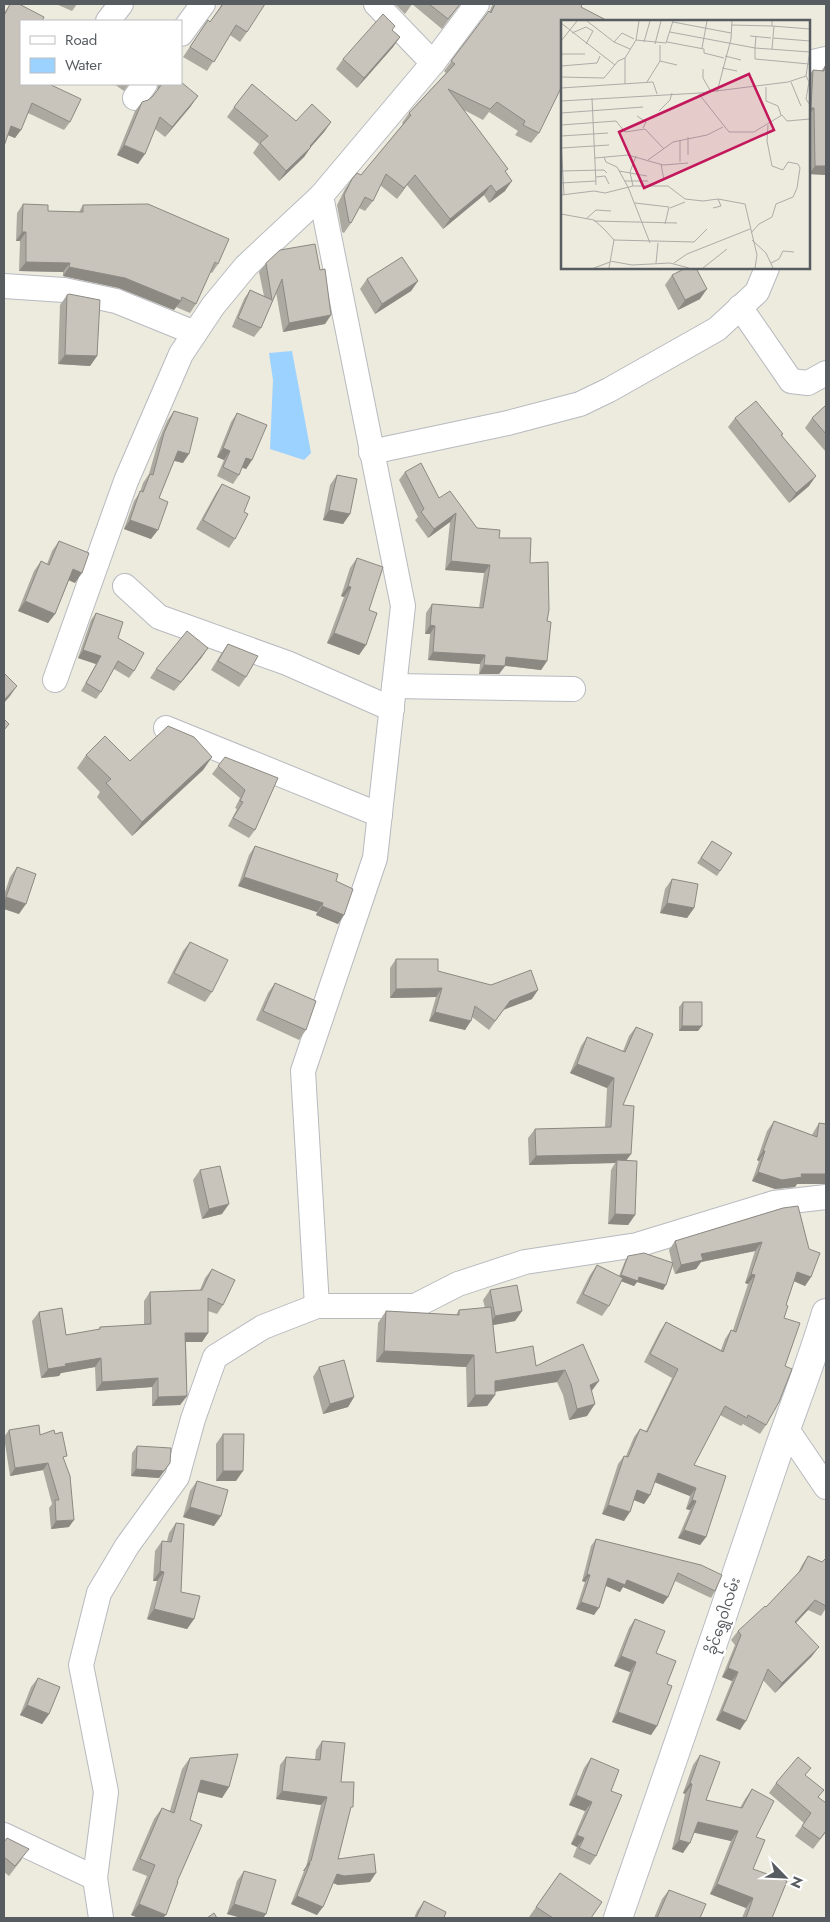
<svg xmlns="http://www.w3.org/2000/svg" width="830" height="1922" font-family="Jost,'Noto Sans Myanmar',sans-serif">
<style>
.water{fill:#9cd2ff}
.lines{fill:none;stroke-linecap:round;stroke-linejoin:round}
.street-casing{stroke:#b7babf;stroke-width:26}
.secondary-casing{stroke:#b9bdc4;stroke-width:30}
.street{stroke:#fff;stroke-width:24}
.secondary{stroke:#fff;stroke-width:28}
.wall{fill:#aca9a1}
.shaded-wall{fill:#8c8983}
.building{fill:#c8c4bb;stroke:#8c8983}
.labels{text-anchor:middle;stroke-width:5;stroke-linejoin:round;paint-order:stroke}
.street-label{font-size:14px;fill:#575c61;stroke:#fff}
.inset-road{fill:none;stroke:#acada8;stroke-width:1}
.view{fill:#c2185b;fill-opacity:0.15;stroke:#c2185b;stroke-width:2.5}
.inset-edge{fill:none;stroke:#575c61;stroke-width:2.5}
</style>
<rect width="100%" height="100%" fill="#edeade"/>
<path class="water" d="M292 351 311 453 304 460 270 449 273 380 269 353Z"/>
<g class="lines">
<g class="street-casing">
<g id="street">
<path d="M376 4 433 63"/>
<path d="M108 21 121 4"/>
<path d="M181 34 203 4"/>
<path d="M809 63 826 59"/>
<path d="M135 98 145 84"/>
<path d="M4 286 64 290 116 301 195 333"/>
<path d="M740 307 791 381 808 383 826 373"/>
<path d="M371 452 508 423 580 404 609 390 717 329 757 292 767 268"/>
<path d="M125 586 159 617 287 663 392 709"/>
<path d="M55 680 126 481 181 354 213 306 246 266 321 196 433 63 477 4"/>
<path d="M394 686 573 689"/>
<path d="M166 728 380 815"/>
<path d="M317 1306 303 1071 375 858 403 606 321 196"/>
<path d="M786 1428 826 1487"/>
<path d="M4 1835 95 1878"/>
<path d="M101 1918 95 1878 106 1792 81 1665 99 1593 127 1546 177 1477 193 1419 215 1357 263 1327 317 1306H415L458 1284 525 1262 637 1245 774 1203 826 1197"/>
</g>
</g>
<g class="secondary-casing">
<path id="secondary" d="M618 1918C671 1767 723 1615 774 1463 791 1413 811 1364 826 1313"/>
</g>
<use href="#street" class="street"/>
<use href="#secondary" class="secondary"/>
</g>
<g class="wall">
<path d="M10 4H19L21 21V84L70 122 64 130 28 113 15 138 8 135 4 13Z"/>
<path d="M56 4H77L72 11Z"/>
<path d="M222 4 247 32 240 42 230 35 207 71 183 57 208 20 210 22Z"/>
<path d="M395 4H460L442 29 412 4 405 14Z"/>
<path d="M493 4H582L562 21 539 133 531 143 515 135 518 131 489 112 483 120 464 110 506 172 505 191 489 203 484 195 443 229 407 185 397 199 380 185 373 201 365 211 359 208 351 223 344 233 342 232 337 205 345 189 352 179 361 175 403 124 402 123 409 113 446 73 444 71 489 12Z"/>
<path d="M392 30 400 37 393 47 357 88 336 69 343 59Z"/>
<path d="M825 66H826V175L809 174V75L813 70 821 71Z"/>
<path d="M114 84H129L124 91Z"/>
<path d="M158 84H181L191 106 165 137 155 129 138 164 117 155 135 111 142 102 148 100 153 96 157 91Z"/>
<path d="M234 107 296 121 331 122 324 132 311 147 304 157 279 181 253 153 259 144 227 117Z"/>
<path d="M23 204 48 211 79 212 83 205 218 264 212 273 210 272 196 304 190 313 176 307 174 310 119 288 63 276V272L19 271 20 241H16L17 213Z"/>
<path d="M266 263 320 270 331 315 325 324 283 332 276 292 261 328 254 337 232 327 244 299 250 290 264 296 259 272Z"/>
<path d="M672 275 700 299 678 310 665 285Z"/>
<path d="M367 279 418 281 411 291 375 314 360 289Z"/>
<path d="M67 295 97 356 90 366 58 364 60 305Z"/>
<path d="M826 405V452L805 428 812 418Z"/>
<path d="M174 411 183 463 174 461 159 498 151 539 124 529 134 501 140 492 143 483 149 474 158 442 167 421Z"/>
<path d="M237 413 252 460 246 469 242 467 239 475 233 484 217 476 224 460 217 457 231 422Z"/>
<path d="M735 418 782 435 809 486 789 503 728 427Z"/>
<path d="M405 472 477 528 499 538 530 563 547 621V661L541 670 505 666 499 674H479L480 664 428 660 430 634H425L426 613 432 604 479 608 484 573 445 570 450 522 428 538 415 520 418 517 399 480Z"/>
<path d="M337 475 350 514 343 524 323 520 330 485Z"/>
<path d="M222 484 244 512 235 539 229 548 196 529 216 493Z"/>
<path d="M59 541 75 583 69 580 55 614 48 623 18 611 34 571 41 561 47 564 52 551Z"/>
<path d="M357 558 369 610 366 645 359 655 327 643 344 597 341 596 350 568Z"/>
<path d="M96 613 118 638 134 671 129 678 114 669 101 692 96 699 81 691 96 664 78 658 91 620Z"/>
<path d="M228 644 246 677 239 687 211 670 221 654Z"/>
<path d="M202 657 174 691 150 678 156 669Z"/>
<path d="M86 755 130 761 212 757 203 770 132 836 97 797 100 792 77 768Z"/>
<path d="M218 766 278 778 255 830 249 838 228 826 237 809 235 808 240 798 212 774Z"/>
<path d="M712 841 732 853 717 876 697 863Z"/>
<path d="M255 846 336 881 344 915 338 924 316 915 317 912 238 886 249 855Z"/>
<path d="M17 867 19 914 4 909V895L10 877Z"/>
<path d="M672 879 694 908 687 918 660 913 665 889Z"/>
<path d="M190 942 212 992 205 1002 167 983 183 951Z"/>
<path d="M396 959 438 971 532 999 503 1010 489 1030 472 1017 465 1030 429 1021 436 997 390 998V968Z"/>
<path d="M275 983 306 1030 299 1040 256 1020 268 993Z"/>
<path d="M683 1002 698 1031H679V1007Z"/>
<path d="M636 1027 623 1105 631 1154 626 1161 635 1215 628 1225 608 1224 611 1170 615 1163 529 1165 528 1138 535 1129 605 1127 607 1088 570 1073 581 1046 587 1037 623 1051 629 1036Z"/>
<path d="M774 1121 812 1135 813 1133 819 1123 826 1184H797L795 1187 775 1189 752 1181 759 1161 757 1160 767 1131Z"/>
<path d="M200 1170 222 1214 202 1219 193 1180Z"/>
<path d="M783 1208 811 1277 805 1286 794 1281 786 1305 766 1425 760 1434 743 1424 741 1426 720 1415 694 1465 706 1537 700 1545 678 1538 690 1510 686 1509 690 1496 654 1482 650 1495 644 1504 634 1500 624 1521 602 1514 618 1464 624 1456H626L634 1437 640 1429 646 1431 672 1378 644 1362 660 1331 666 1322 721 1350 725 1339 731 1330H733L748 1284 745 1283 755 1251 701 1262 696 1269 675 1274 672 1265 663 1290 637 1282 634 1286 621 1281 609 1306 602 1316 576 1303 590 1275 597 1265 619 1276 625 1261 628 1256 672 1263 669 1250 675 1241Z"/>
<path d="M212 1269 223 1305 217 1314 208 1311V1333L202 1342H186L187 1396 180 1405 152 1406V1387L96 1391 95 1367 61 1373 59 1376 41 1378 32 1321 39 1312 66 1335 98 1330 100 1327 144 1325V1301L150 1292 200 1290 205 1278Z"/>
<path d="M490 1290 522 1311 515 1321 493 1325 496 1353 536 1366 583 1344 592 1392 587 1416 569 1420 563 1395 557 1382 495 1391V1395L487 1406 467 1407 466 1367 376 1362 378 1323 386 1311 456 1315 459 1310 485 1308 483 1300Z"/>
<path d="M319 1367 354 1397 348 1407 323 1414 313 1377Z"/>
<path d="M9 1430 40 1435 64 1460 69 1527 51 1529 49 1508 52 1504 43 1470 10 1476 4 1437Z"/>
<path d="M223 1434 236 1481H216V1444Z"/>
<path d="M137 1446 170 1463 159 1478 131 1476 132 1453Z"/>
<path d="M197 1481 214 1526 183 1517 190 1491Z"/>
<path d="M176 1523 181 1592 194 1619 187 1629 147 1619 157 1581H153L155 1551 162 1541H167L169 1533Z"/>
<path d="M596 1539 701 1565 715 1591 711 1598 675 1581 668 1597 663 1604 623 1587 620 1592 606 1586 594 1615 576 1609 585 1582 582 1581 591 1546Z"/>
<path d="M808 1556 822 1562 826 1558V1608L821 1616 808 1610 796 1623 812 1656 775 1693 763 1680 740 1730 716 1720 732 1681 722 1677 735 1645 731 1640 738 1631 766 1607 797 1575 802 1565Z"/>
<path d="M635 1619 656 1653 667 1684 657 1726 651 1735 612 1722 630 1672 614 1666 629 1628Z"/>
<path d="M38 1678 49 1714 42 1724 20 1715 31 1687Z"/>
<path d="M322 1741 341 1782 350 1811 338 1859 370 1882 338 1885 333 1883 317 1915 291 1904 304 1871H303L306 1867 321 1805 276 1799 280 1765 286 1757 315 1760 316 1750Z"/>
<path d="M700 1755 706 1800 740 1808 745 1799 752 1789 756 1837 753 1869 772 1918H742L746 1908 710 1894 731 1841 694 1832 683 1853 672 1849 685 1794 683 1793 693 1765Z"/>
<path d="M190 1758 229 1787 222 1798 198 1792 190 1820 177 1882 163 1918H139L131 1915 147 1876 132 1870 154 1819 162 1808 170 1811 182 1769Z"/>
<path d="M591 1758 611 1791 596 1856 590 1865 573 1857 577 1847 571 1844 585 1811 569 1805 584 1768Z"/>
<path d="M806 1776 819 1797 826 1832 813 1849 795 1836 804 1823 769 1793 776 1783Z"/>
<path d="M4 1842 22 1859 9 1876 4 1872Z"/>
<path d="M244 1871 266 1914 263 1918H242L227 1914 237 1881Z"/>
<path d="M560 1873 591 1918H532L529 1917Z"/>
<path d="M669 1890 700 1918H654L662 1899Z"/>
<path d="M424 1901 444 1918H414L417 1911Z"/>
</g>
<g class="shaded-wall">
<path d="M400 37 393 47 357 88 364 78Z"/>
<path d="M198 96 191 106 165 137 172 127Z"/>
<path d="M811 108H814L809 115V111Z"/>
<path d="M331 122 324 132 309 149 311 147 304 157 279 181 286 171Z"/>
<path d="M11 126 21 130 15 138 5 134Z"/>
<path d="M124 145 145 154 138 164 117 155Z"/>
<path d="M815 166H826V175L809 174Z"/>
<path d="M415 175 407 185 397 199 404 188Z"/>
<path d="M512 181 505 191 489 203 496 192Z"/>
<path d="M491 185 484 195 443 229 450 219Z"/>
<path d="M22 232H26L20 241H16Z"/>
<path d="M26 262 70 263 63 272 19 271Z"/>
<path d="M69 267 125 278 181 301 174 310 119 288 63 276Z"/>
<path d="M418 281 411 291 375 314 382 304Z"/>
<path d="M707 289 700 299 678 310 685 300Z"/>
<path d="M331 315 325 324 283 332 289 323Z"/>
<path d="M65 355 97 356 90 366 58 364Z"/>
<path d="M223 448 230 451 224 460 217 457Z"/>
<path d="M178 451 189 454 183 463 172 460Z"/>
<path d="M246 458 252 460 246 469 240 467Z"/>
<path d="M816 476 809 486 789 503 796 493Z"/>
<path d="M329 510 350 514 343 524 323 520Z"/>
<path d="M456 513 450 522 428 538 434 529Z"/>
<path d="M130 520 158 530 151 539 124 529Z"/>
<path d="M451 561 490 565 484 573 445 570Z"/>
<path d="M73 569 82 573 75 583 66 579Z"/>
<path d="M348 586 351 587 344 597 341 596Z"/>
<path d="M25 601 55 614 48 623 18 611Z"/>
<path d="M430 625 435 626 430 634H425Z"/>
<path d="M334 633 366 645 359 655 327 643Z"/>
<path d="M208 648 202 657 174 691 181 682Z"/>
<path d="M83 650 101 656 96 664 78 658Z"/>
<path d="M433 652 485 655 480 664 428 660Z"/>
<path d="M506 657 547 661 541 670 500 665Z"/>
<path d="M484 665 505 666 499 674H479Z"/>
<path d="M17 686 10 696 4 703V700Z"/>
<path d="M212 757 203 770 132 836 142 822Z"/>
<path d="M244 877 323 903 317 912 238 886Z"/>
<path d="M6 897 26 904 19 914 4 909V901Z"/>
<path d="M667 903 694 908 687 918 660 913Z"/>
<path d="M322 906 344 915 338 924 316 915Z"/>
<path d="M442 988 436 997 390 998 396 989Z"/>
<path d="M538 990 532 999 503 1010 489 1030 510 1001Z"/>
<path d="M435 1012 471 1021 465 1030 429 1021Z"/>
<path d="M682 1026H702L698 1031H679Z"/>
<path d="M577 1064 614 1078 607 1088 570 1073Z"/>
<path d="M763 1151H765L759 1161 757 1160Z"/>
<path d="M631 1154 624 1163 617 1160 615 1163 529 1165 536 1156Z"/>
<path d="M758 1172 801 1174H826V1184H797L795 1187 775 1189 752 1181Z"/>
<path d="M229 1204 222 1214 202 1219 209 1209Z"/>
<path d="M615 1214 635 1215 628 1225 608 1224Z"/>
<path d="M762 1242 755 1251 701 1262 696 1269 675 1274 681 1265 701 1254Z"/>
<path d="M797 1272 811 1277 805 1286 791 1280Z"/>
<path d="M751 1274 755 1275 748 1284 745 1283Z"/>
<path d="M621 1275 639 1277 666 1285 663 1290 637 1282 634 1286 618 1280Z"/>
<path d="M522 1311 515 1321 488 1326 495 1316Z"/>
<path d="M185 1333H208L202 1342H179Z"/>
<path d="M384 1351 474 1355 466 1367 376 1362Z"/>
<path d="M101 1358 95 1367 61 1373 59 1376 41 1378 48 1369 65 1364Z"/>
<path d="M565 1370 557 1382 487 1393 495 1381Z"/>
<path d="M158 1378 152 1387 96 1391 102 1382Z"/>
<path d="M599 1381 591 1392 590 1385Z"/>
<path d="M475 1395H495L487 1406 467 1407Z"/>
<path d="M187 1396 180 1405 152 1406 158 1397Z"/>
<path d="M354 1397 348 1407 323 1414 330 1404Z"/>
<path d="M595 1404 587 1416 569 1420 577 1409Z"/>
<path d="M48 1463 43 1470 10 1476 15 1468Z"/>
<path d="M136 1469 164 1471 159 1478 131 1476Z"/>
<path d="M223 1471H243L236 1481H216Z"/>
<path d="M658 1473 696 1488 690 1496 652 1481Z"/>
<path d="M637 1490 650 1495 644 1504 631 1499Z"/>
<path d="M692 1500 696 1501 690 1510 686 1509Z"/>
<path d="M608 1505 630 1512 624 1521 602 1514Z"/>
<path d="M190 1507 221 1516 214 1526 183 1517Z"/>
<path d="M74 1520 69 1527 51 1529 56 1521Z"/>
<path d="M684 1530 706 1537 700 1545 678 1538Z"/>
<path d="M160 1571 164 1572 157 1581H153Z"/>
<path d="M587 1574 590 1575 585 1582 582 1581Z"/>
<path d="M608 1578 627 1580 668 1597 663 1604 623 1587 620 1592 604 1585Z"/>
<path d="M815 1600 808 1610 788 1631 795 1622Z"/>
<path d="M581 1602 599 1608 594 1615 576 1609Z"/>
<path d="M154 1609 194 1619 187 1629 147 1619Z"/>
<path d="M819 1647 812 1656 775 1693 782 1683Z"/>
<path d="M621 1656 636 1662 630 1672 614 1666Z"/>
<path d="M728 1668 738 1672 732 1681 722 1677Z"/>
<path d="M27 1705 49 1714 42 1724 20 1715Z"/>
<path d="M722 1711 746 1721 740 1730 716 1720Z"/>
<path d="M618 1712 657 1726 651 1735 612 1722Z"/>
<path d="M201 1780 229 1787 222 1798 194 1791Z"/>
<path d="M690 1783 692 1784 685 1794 683 1793Z"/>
<path d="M282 1791 327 1797 321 1805 276 1799Z"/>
<path d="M576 1795 592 1802 585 1811 569 1805Z"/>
<path d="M698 1822 738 1831 731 1841 691 1832Z"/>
<path d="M577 1835 584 1838 577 1847 571 1844Z"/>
<path d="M679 1840 690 1843 683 1853 672 1849Z"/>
<path d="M309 1862 310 1863 304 1871H303Z"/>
<path d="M376 1873 370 1882 338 1885 331 1882 337 1874Z"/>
<path d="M717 1884 753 1898 746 1908 710 1894Z"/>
<path d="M297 1896 323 1907 317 1915 291 1904Z"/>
<path d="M139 1904 166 1915 163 1918H139L131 1915Z"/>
<path d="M234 1904 266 1914 263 1918H242L227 1914Z"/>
</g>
<g class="building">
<path d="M10 4H19L44 17 42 21H21V84H49L81 99 70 122 32 103 21 130 11 126 4 146V13L5 14Z"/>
<path d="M223 4H265L247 32 236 25 214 62 190 47 208 20 210 22Z"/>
<path d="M429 4H460L448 19Z"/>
<path d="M495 4H582L581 7 608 21H562V86L539 133 523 125 525 121 497 102 490 109 448 89 508 169 505 171 512 181 496 192 491 185 450 219 415 175 404 188 386 174 373 201 365 197 351 223 349 222 344 195 352 179 357 173 361 175 411 115 409 113 455 64 451 61 489 11 491 13Z"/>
<path d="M383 14 395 26 392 30 400 37 364 78 343 59Z"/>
<path d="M825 66H826V166H815L814 108H811L813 70 824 71Z"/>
<path d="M181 82 198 96 172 127 160 117 145 154 124 145 142 102 148 100 153 96 162 84H181Z"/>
<path d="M252 84 296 121 312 104 331 122 310 146 311 147 286 171 260 143 268 136 234 107Z"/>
<path d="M23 204 48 205V211L83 212V205L148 204 229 239 218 264 215 262 196 304 182 297 181 301 125 278 69 267 70 263 26 262V232H22Z"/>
<path d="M315 244 320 270 325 269 331 315 289 323 282 279 261 328 238 318 250 290 272 300 266 263 280 250Z"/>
<path d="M402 257 418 281 382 304 367 279Z"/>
<path d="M686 268H696L707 289 685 300 672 275Z"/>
<path d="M69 294 100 300 97 356 65 355 67 295Z"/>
<path d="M756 401 783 434 781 435 816 476 796 493 735 418Z"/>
<path d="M826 405V434L812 418Z"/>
<path d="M174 411 198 418 189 454 178 451 159 498 168 502 158 530 130 520 140 491 143 492 150 474 153 475 164 433Z"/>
<path d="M237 413 267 425 252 460 246 458 239 475 223 467 230 451 223 448Z"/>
<path d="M421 463 439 498 450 491 477 528 500 530 499 538H531L530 563 548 562 549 610 547 621 551 622 547 661 506 657 505 666 484 665 485 655 433 652 435 626 430 625 432 604 483 608 490 565 451 561 456 513 434 529 421 512 424 509 405 472Z"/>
<path d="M337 475 357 479 350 514 329 510Z"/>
<path d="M222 484 250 497 244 512 248 514 235 539 203 520Z"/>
<path d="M59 541 89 553 82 573 73 569 55 614 25 601 41 561 49 565Z"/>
<path d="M357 558 383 567 369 610 377 613 366 645 334 633 351 587 348 586Z"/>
<path d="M96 613 123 622 118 638 144 653 134 671 118 661 101 692 86 683 101 656 83 650Z"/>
<path d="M187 631 208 648 181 682 156 669Z"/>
<path d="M228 644 258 656 246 677 218 661Z"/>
<path d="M4 673 17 686 4 700Z"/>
<path d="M4 719 9 724 4 730Z"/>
<path d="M168 726 194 737 212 757 142 822 106 783 111 779 86 755 105 736 130 761Z"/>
<path d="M225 757 278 778 255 830 233 818 243 802 240 801 245 790 218 766Z"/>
<path d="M712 841 732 853 720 871 701 858Z"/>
<path d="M255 846 338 874 336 881 353 889 344 915 322 906 323 903 244 877Z"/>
<path d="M17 867 36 874 26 904 6 897Z"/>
<path d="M672 879 698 884 694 908 667 903Z"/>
<path d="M190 942 228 960 212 992 174 973Z"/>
<path d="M396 959H438V971L491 985 531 970 538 990 510 1001 495 1021 475 1006 471 1021 435 1012 442 988 396 989Z"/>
<path d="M275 983 316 1001 306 1030 263 1011Z"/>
<path d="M683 1002H702V1026H682Z"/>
<path d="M636 1027 653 1034 623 1105 634 1106 631 1154 536 1156 535 1129 611 1127 614 1078 577 1064 587 1037 625 1052Z"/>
<path d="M774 1121 817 1137 819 1123 826 1124V1174H801L802 1177 782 1180 758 1172 765 1151H763Z"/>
<path d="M617 1160 637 1161 635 1215 615 1214Z"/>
<path d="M220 1166 229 1204 209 1209 200 1170Z"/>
<path d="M798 1206 809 1249 820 1253 811 1277 797 1272 786 1305 788 1306 784 1318 800 1323 785 1366 792 1369 779 1402 766 1425 748 1415 747 1418 725 1406 694 1465 726 1476 706 1537 684 1530 696 1501 692 1500 696 1488 658 1473 650 1495 637 1490 630 1512 608 1505 624 1456 628 1457 640 1429 647 1432 678 1369 650 1354 666 1322 723 1352 731 1330 736 1332 755 1275 751 1274 762 1242 701 1254 703 1260 681 1265 675 1241 783 1208Z"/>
<path d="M644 1253 673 1263 666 1285 639 1277 638 1281 621 1275 628 1256Z"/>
<path d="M597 1265 623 1278 609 1306 583 1294Z"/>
<path d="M212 1269 235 1280 223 1305 208 1298V1333H185L187 1396 158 1397V1378L102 1382 101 1358 65 1364 66 1366 48 1369 39 1312 62 1308 66 1335 100 1329V1327L151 1324 150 1292 202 1290Z"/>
<path d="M517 1285 522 1311 495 1316 490 1290Z"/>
<path d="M491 1307 496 1353 533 1346 536 1366 583 1344 599 1381 590 1385 595 1404 577 1409 571 1384 565 1370 495 1381V1395H475L474 1355 384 1351 386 1311 459 1315V1310Z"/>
<path d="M344 1360 354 1397 330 1404 319 1367Z"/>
<path d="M39 1425 40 1435 54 1430 55 1434 62 1432 67 1456 63 1457 70 1476 74 1520 56 1521 55 1500H59L48 1463 15 1468 9 1430Z"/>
<path d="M223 1434H244L243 1471H223Z"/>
<path d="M137 1446 171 1448 170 1463 164 1471 136 1469Z"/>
<path d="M197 1481 228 1490 221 1516 190 1507Z"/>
<path d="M176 1523 184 1524 181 1592 200 1596 194 1619 154 1609 164 1572 160 1571 162 1541 171 1542Z"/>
<path d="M596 1539 701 1565 722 1575 715 1591 678 1573 668 1597 627 1580 625 1585 608 1578 599 1608 581 1602 590 1575 587 1574Z"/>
<path d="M808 1556 822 1562 826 1558V1606L815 1600 795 1622 819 1647 782 1683 768 1669 746 1721 722 1711 738 1672 728 1668 741 1635 738 1631 765 1606 766 1607 801 1570Z"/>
<path d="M635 1619 665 1631 656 1653 676 1661 667 1684 672 1686 657 1726 618 1712 636 1662 621 1656Z"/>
<path d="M38 1678 60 1687 49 1714 27 1705Z"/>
<path d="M322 1741 345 1743 341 1782H354L353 1807H351L338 1859 374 1854 376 1873 344 1876 337 1874 323 1907 297 1896 310 1863 309 1862 311 1861 327 1797 282 1791 286 1757 320 1760Z"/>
<path d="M238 1754 229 1787 201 1780 190 1820 202 1825 177 1882H178L166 1915 139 1904 155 1865 140 1859 162 1808 174 1813 190 1758Z"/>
<path d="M700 1755 720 1762 706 1800 742 1808 752 1789 774 1801 756 1837 765 1840 753 1869 787 1881 772 1918H746L753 1898 717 1884 738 1831 698 1822 690 1843 679 1840 692 1784 690 1783Z"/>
<path d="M798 1757 811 1768 805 1775 824 1790 818 1797 826 1803V1831L820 1839 802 1826 811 1813 776 1783Z"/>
<path d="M591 1758 619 1770 611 1791 622 1795 596 1856 579 1848 584 1838 577 1835 592 1802 576 1795Z"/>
<path d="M7 1838 29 1849 15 1866 4 1857V1842Z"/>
<path d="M244 1871 276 1880 266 1914 234 1904Z"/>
<path d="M560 1873 602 1902 591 1918H553L536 1907Z"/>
<path d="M669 1890 706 1904 700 1918H657Z"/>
<path d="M424 1901 446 1912 444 1918H416Z"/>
<path d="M214 1913 217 1918H207Z"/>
</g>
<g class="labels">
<g class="street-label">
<text transform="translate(723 1616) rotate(-72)" y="5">ခိုင်ရွှေဝါလမ်း</text>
</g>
</g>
<g transform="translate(561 20)">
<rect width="249" height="249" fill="#edeade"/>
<path class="inset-road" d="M26 1 53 22 69 29M211 1V6L249 9M112 2 170 13M0 3 54 45M170 5 211 6M109 12 194 28V39L248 44M11 13 25 7 32 11 25 24M189 16 210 18M195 16 194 28 249 32M212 18 249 21M75 20 105 23 112 1M0 21 16 1M53 22 61 13 73 19M83 22 89 1M106 22 143 29V33L163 38M94 24 100 1M141 28 146 1M211 29 213 6M0 34H24M164 36 180 40M99 41 116 45M0 46 36 43 39 36M161 48 176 51M142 49V58L150 72M245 56 248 62 245 79 249 85M0 57 43 58 57 41 64 38M86 62 99 41V25M230 62 240 86M64 64V38L75 20 78 1M205 67V81L217 86 220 95M0 68 92 62 96 74M156 72 170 19 171 1M138 74 168 112H193L221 95 226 101 249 99M31 78 35 165M0 81 139 73 227 62 245 56 249 30M98 91 109 80 111 73M0 93 82 87M76 96 85 102 82 108M0 105 55 101 64 112 84 109 103 129M0 116 47 113M127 117V135M0 120 3 175M1 128 48 125M43 137 45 142 56 147 67 167 89 223M34 138 67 135 102 145 127 143M87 140 112 122 146 115 162 107M119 142V120M100 144 103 160M0 151 43 150 46 153M58 151 86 156M35 157 44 156 48 164M63 161H87M0 163 35 161M72 166 69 152 75 136M0 175 33 171 44 173 72 166H107L124 179 142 181 157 179 160 186 152 188M157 179 184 184 196 235 194 248M74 183 108 187 104 204M109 188 124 182M0 194 33 200 44 210 53 220 48 248M25 199 35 190 50 191M33 201 116 203M190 213 198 204 211 197 215 184 232 177 236 168 239 148 237 144 227 142 222 150 211 146 206 121 207 105M53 220 133 222 146 209M191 220 205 233 212 248M49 241 71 245 109 243 128 248M95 243 97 223M113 243 126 234 189 209M210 243 218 239 222 231 233 232M33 248 49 242M142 248 166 229"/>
<path class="view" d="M188 54 213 110 83 168 58 112Z"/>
<rect width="249" height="249" class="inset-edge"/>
</g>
<rect width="830" height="1922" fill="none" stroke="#575c61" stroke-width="10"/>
<rect x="20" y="20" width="162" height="65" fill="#ffffff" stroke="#bcbec0"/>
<rect x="30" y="36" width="25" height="8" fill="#ffffff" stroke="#bcbec0"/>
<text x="65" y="45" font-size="15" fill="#575c61">Road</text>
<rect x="30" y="58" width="25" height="15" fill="#9cd2ff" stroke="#bcbec0"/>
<text x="65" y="70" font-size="15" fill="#575c61">Water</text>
<g transform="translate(785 1877) rotate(114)" stroke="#ffffff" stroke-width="4" paint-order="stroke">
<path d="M0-4L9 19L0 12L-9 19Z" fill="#575c61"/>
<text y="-8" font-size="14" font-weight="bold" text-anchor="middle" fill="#575c61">N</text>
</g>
</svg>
